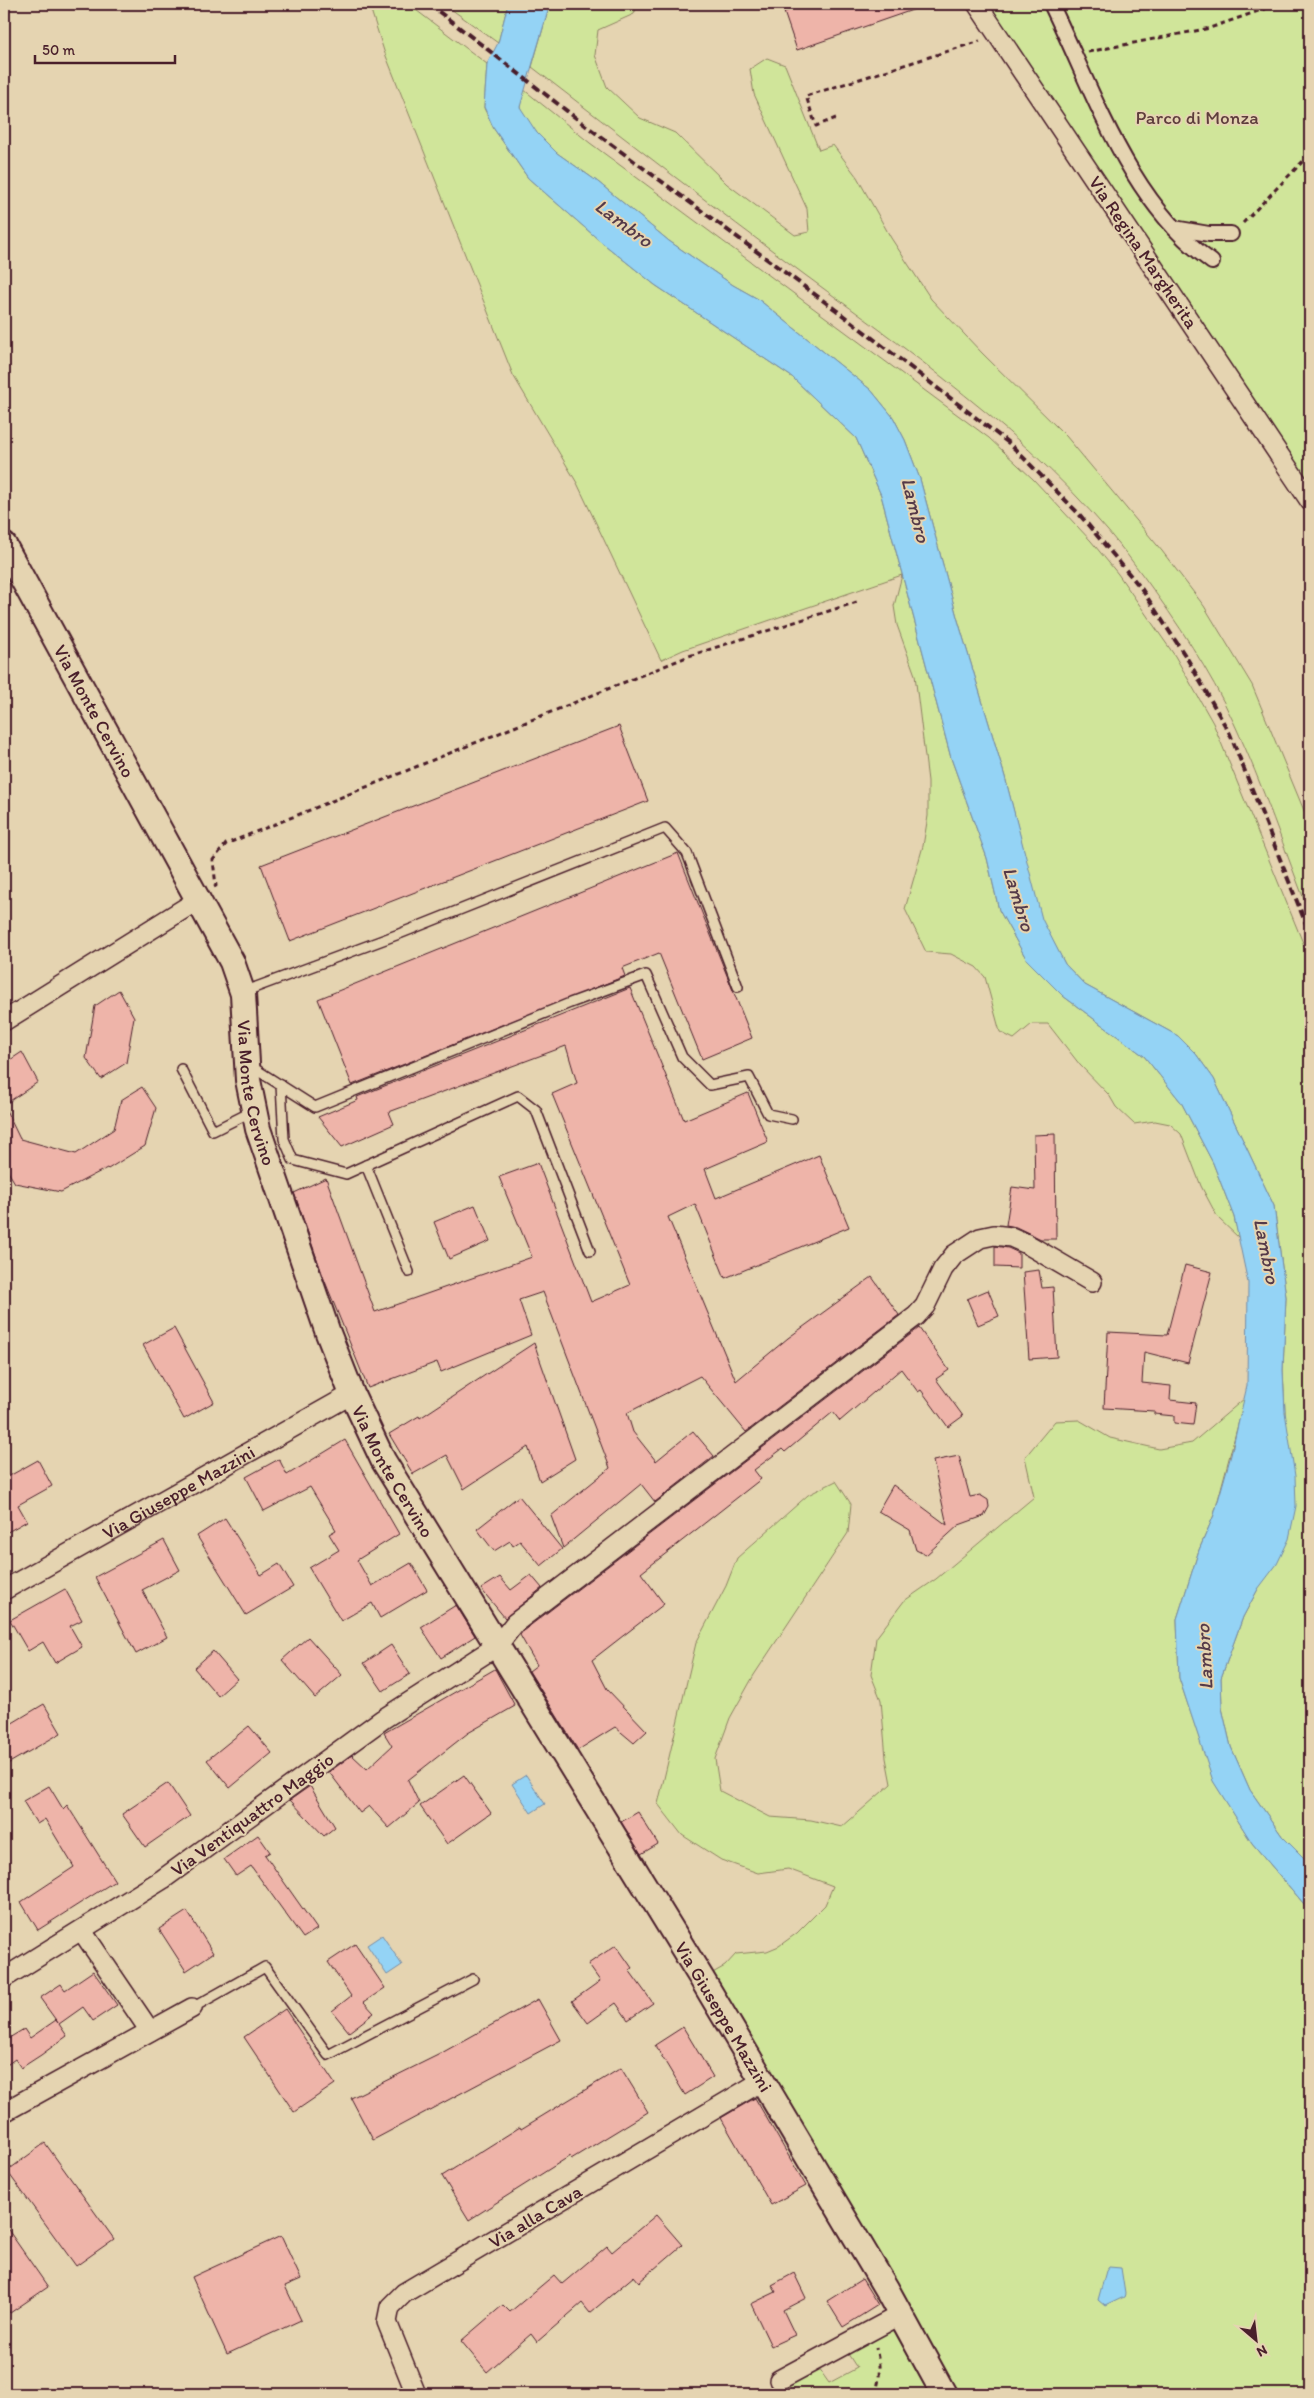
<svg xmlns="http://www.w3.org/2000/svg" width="1314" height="2398" font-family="Itim,sans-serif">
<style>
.green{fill:#d0e59a;stroke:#8d8262}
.water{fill:#94d3f5;stroke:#768ba4}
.building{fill:#eeb4a9;stroke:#4a1f2b}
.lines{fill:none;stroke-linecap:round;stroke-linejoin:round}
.service-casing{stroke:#4a1f2b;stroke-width:12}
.pedestrian-casing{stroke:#4a1f2b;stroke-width:18}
.minor-casing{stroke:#4a1f2b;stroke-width:22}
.tertiary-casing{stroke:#4a1f2b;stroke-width:28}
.path{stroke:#4a1f2b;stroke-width:3;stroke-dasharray:5 4;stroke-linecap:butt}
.service{stroke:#e5d4b1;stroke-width:9}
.pedestrian{stroke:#e5d4b1;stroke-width:14}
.minor{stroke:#e5d4b1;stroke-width:19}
.tertiary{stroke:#e5d4b1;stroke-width:24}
.rail{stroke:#4a1f2b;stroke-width:4;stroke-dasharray:8 4;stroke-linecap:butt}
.labels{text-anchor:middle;stroke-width:4;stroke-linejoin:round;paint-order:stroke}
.park-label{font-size:19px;fill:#5e3d3c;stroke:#e5d4b1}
.street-label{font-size:19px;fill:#4a1f2b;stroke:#e5d4b1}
.water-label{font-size:20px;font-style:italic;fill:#553a49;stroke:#e5d4b1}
</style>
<rect width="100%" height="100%" fill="#e5d4b1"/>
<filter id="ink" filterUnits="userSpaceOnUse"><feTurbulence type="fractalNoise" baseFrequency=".02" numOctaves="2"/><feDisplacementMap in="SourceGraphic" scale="10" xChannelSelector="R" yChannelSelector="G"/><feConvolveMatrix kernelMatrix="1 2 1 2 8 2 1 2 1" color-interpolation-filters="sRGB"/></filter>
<g filter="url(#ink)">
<g class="green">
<path d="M369 4H408L487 64 484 108 494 129 528 178 600 241 655 285 792 377 856 438 881 495 951 758 987 858 999 910 1027 960 1063 996 1144 1056 1181 1102 1213 1163 1234 1217 1239 1238 1218 1218 1201 1186 1181 1134 1170 1124 1155 1121 1134 1124 1116 1107 1109 1095 1080 1065 1048 1024H1032L1014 1039 1000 1032 985 977 976 967 951 954 926 952 905 909 923 846 928 816V781L915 675 897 625 894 606 902 575 683 650 661 660 577 483 513 375 384 51Z"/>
<path d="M444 4H508L498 43Z"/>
<path d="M550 4H638L634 14 598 30 595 55 607 87 640 118 675 133 727 184 795 235 809 232 807 209 754 94 750 69 767 58 785 65 819 150 833 145 857 177 891 238 931 299 982 353 1066 436 1162 551 1204 606 1252 685 1310 825V915C1285 851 1263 785 1234 723 1210 671 1177 622 1144 577 1055 453 926 364 805 275 713 207 623 137 532 67Z"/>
<path d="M987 4H1310V488Z"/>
<path d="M523 89 590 143 989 438 1033 479 1091 541 1118 574 1175 656 1213 723 1310 960V1864L1282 1836 1250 1790 1231 1747 1222 1708 1221 1678 1243 1617 1258 1589 1285 1412 1283 1370 1286 1297 1274 1206 1214 1079 1196 1054 1178 1036 1085 985 1065 964 1041 919 1005 777 957 617 920 479 905 440 893 417 871 390 758 299 733 285 669 241 598 182 557 153 537 133 525 118 520 107Z"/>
<path d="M1245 1398 1214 1515 1199 1550 1177 1619 1179 1678 1214 1782 1252 1843 1310 1911V2394H944L702 1979 725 1966 736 1954 767 1951 779 1946 797 1933 825 1905 833 1886 788 1869 758 1873 721 1860 682 1835 658 1804 696 1643 726 1586 737 1558 808 1495 836 1481 851 1504 848 1533 754 1675 730 1718 715 1759 720 1791 770 1817 811 1820 842 1827 891 1784 886 1758 881 1700 871 1675 876 1638 904 1601 936 1579 1034 1497 1025 1457 1055 1421 1079 1420 1110 1438 1159 1449 1192 1443Z"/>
<path d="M893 2329 929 2394H775L819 2369 829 2383 857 2368 848 2354Z"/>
</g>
<g class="water">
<path d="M508 4H550L520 107 537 133 557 153 598 182 669 241 733 285 758 299 871 390 893 417 905 440 920 479 957 617 1005 777 1042 919 1065 964 1085 985 1178 1036 1196 1054 1214 1079 1274 1206 1286 1297 1283 1370 1285 1412 1295 1476 1296 1506 1289 1539 1277 1564 1258 1589 1243 1617 1221 1678 1222 1708 1231 1747 1250 1790 1282 1836 1310 1864V1911L1252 1843 1213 1781 1179 1678 1177 1619 1199 1550 1214 1515 1231 1455 1247 1386 1248 1283 1234 1217 1213 1163 1181 1102 1144 1056 1063 996 1027 960 999 910 987 858 951 758 881 495 856 438 792 377 655 285 600 241 528 178 494 129 484 107 487 64 498 43Z"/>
<path d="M526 1775 545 1804 531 1813 512 1784Z"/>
<path d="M382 1935 402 1965 387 1975 367 1945Z"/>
<path d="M1109 2267 1121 2268 1125 2294 1124 2297 1105 2306 1098 2300 1106 2271Z"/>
</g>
<g class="building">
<path d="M808 4H923L924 6 797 50 784 12Z"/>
<path d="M619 726 648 801 290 941 261 865Z"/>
<path d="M678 853 752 1038 702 1059 659 953 622 968 625 976 352 1085 318 999Z"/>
<path d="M630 988 684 1120 748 1093 768 1142 705 1169 716 1198 819 1155 849 1227 725 1278 695 1204 668 1217 736 1381 788 1338 872 1277 899 1315 746 1432 700 1376 627 1413 633 1432 656 1461 693 1431 714 1456 655 1502 641 1484 563 1548 551 1516 610 1468 543 1292 519 1300 531 1335 441 1372 437 1362 368 1388 324 1279 294 1193 326 1178 375 1312 532 1257 499 1177 538 1163 591 1302 630 1285 552 1094 577 1083 566 1046 389 1112 394 1124 342 1147 318 1117 358 1100 357 1097Z"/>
<path d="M119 990 134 1017 126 1063 101 1079 86 1058 95 1006Z"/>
<path d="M22 1052 38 1082 4 1105V1064Z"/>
<path d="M142 1087 156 1108 145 1146 108 1169 107 1168 61 1192 15 1183 4 1165V1106L20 1139 76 1154 114 1129 121 1100Z"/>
<path d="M1055 1134 1056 1239H1041L1016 1227 1006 1225 1012 1187 1035 1190 1034 1135Z"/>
<path d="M475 1205 490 1241 449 1259 434 1222Z"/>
<path d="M995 1246 1008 1248 1019 1253V1268L995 1267Z"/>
<path d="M1185 1265 1212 1272 1188 1363 1144 1352 1142 1383 1171 1386 1170 1400 1196 1403 1193 1425 1174 1423V1416L1154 1414V1411L1104 1408 1108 1332 1167 1335Z"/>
<path d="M1039 1270 1042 1288 1053 1287 1057 1357 1029 1359 1023 1272Z"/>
<path d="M988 1290 999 1316 978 1325 967 1299Z"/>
<path d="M174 1328 214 1402 184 1419 143 1345Z"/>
<path d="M919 1328 949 1370 936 1379 963 1416 948 1427 921 1390 918 1392 901 1369 840 1421 833 1412 785 1452 782 1449 754 1470 761 1479 641 1573 664 1604 592 1660 607 1689 647 1731 634 1743 615 1727 578 1750 529 1671 537 1665 520 1635 523 1631Z"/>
<path d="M534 1343 575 1459 540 1481 528 1447 464 1489 447 1455 413 1474 389 1434 419 1416 420 1418Z"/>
<path d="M345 1440 399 1534 357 1560 372 1586 411 1563 427 1590 380 1618 372 1603 341 1621 309 1568 339 1550 329 1534 336 1530 310 1487 264 1511 246 1477 279 1459 287 1475Z"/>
<path d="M959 1456 970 1497 980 1495 988 1500 989 1507 984 1516 959 1525 926 1555 916 1550 910 1530 878 1511 893 1485 947 1525 933 1461Z"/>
<path d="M38 1460 52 1486 18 1505 27 1521 4 1534V1479Z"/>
<path d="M519 1496 562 1549 541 1566 520 1541 513 1546 510 1541 494 1551 477 1529Z"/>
<path d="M225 1518 261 1575 279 1564 293 1587 246 1615 197 1536Z"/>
<path d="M164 1540 180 1570 142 1590 167 1637 136 1654 95 1577Z"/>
<path d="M531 1575 542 1588 505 1618 481 1589 500 1577 511 1590Z"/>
<path d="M65 1589 82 1620 70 1626 82 1647 55 1663 43 1642 28 1651 10 1620Z"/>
<path d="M456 1605 475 1636 441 1658 421 1627Z"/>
<path d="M308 1637 342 1675 315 1698 282 1660Z"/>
<path d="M391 1645 410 1674 383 1691 364 1663Z"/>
<path d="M213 1651 237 1679 218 1696 194 1668Z"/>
<path d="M495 1669 515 1706 468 1733 408 1780 419 1803 389 1828 369 1806 360 1813 329 1772 352 1755 367 1769 392 1746 384 1733Z"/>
<path d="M44 1704 61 1733 4 1766V1728Z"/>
<path d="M249 1726 272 1753 230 1788 207 1760Z"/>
<path d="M464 1775 491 1813 447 1844 420 1806Z"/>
<path d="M168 1783 190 1816 145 1847 122 1814Z"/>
<path d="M49 1786 63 1809 67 1805 115 1881 38 1930 21 1902 74 1867 45 1819 37 1824 23 1801Z"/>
<path d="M310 1786 335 1827 324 1836 290 1800Z"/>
<path d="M638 1812 658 1844 641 1854 621 1822Z"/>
<path d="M258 1835 270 1852 265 1855 317 1929 303 1938 251 1866 236 1876 224 1859Z"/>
<path d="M187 1911 213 1953 186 1971 159 1929Z"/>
<path d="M355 1944 385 1988 364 2002 374 2013 349 2032 332 2011 351 1996 328 1962Z"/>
<path d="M616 1945 632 1968 629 1970 653 2003 628 2020 616 2003 588 2023 572 2001 600 1981 588 1964Z"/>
<path d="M93 1971 117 2005 93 2021 83 2007 59 2024 67 2036 41 2055 21 2068 15 2059 4 2067V2041L24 2029 30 2038 56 2020 58 2023 40 1998 61 1984 65 1990Z"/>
<path d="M538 1999 561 2040 373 2140 351 2098 438 2055Z"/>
<path d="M285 2009 335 2084 294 2112 244 2037Z"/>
<path d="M683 2027 713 2077 685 2095 655 2045Z"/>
<path d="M621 2068 648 2112 571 2159 570 2156 469 2220 442 2176 520 2127 521 2129Z"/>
<path d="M755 2098 806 2186 771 2205 721 2118Z"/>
<path d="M45 2143 114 2239 76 2266 7 2171Z"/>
<path d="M656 2215 682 2245 639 2282 634 2276 590 2313 582 2303 537 2342 531 2334 487 2372 461 2341 503 2305 510 2312 554 2275 562 2284 607 2246 612 2252Z"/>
<path d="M4 2224 48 2287 10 2313 4 2304Z"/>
<path d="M281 2236 301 2279 285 2286 301 2320 227 2354 192 2277Z"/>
<path d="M794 2273 806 2298 783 2310 795 2335 771 2346 751 2304 776 2292 772 2285Z"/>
<path d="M862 2279 878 2305 843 2327 827 2301Z"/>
</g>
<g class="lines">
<g class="service-casing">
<g id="service">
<path d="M243 992 399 934 665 828 687 853 738 987"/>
<path d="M249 1065 315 1107 570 1003 646 975 682 1057 710 1085 749 1077 768 1114 792 1119"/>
<path d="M181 1069 213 1131 253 1111"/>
<path d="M281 1085 284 1139 293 1160 346 1174 518 1096 536 1110 590 1251"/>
<path d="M366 1165 409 1272"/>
<path d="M192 2008 265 1967 328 2055 473 1979"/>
</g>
</g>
<g class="pedestrian-casing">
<g id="pedestrian">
<path d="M1051 4C1095 94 1128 201 1212 262"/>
<path d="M1174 228 1209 234H1231"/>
</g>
</g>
<g class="minor-casing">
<g id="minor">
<path d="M977 4 1310 501"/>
<path d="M4 1021 198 900"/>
<path id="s1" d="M4 1590 352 1394"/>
<path d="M82 1931 150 2031"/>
<path d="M4 1978 163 1879 383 1719 497 1646 515 1623 916 1316 925 1306 943 1269 954 1255 980 1238 994 1235 1011 1237 1027 1244 1092 1282"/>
<path d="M4 2112 192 2008"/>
<path d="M779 2380 900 2315"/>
<path d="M416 2394 387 2322 390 2307 404 2293 762 2081"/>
</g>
</g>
<g class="tertiary-casing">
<g id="tertiary">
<path id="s2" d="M4 545 232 962 243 994 248 1080 258 1129 328 1333 352 1394 383 1460 702 1979 887 2290 944 2394"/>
</g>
</g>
<g class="path">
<path d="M1088 52 1210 28 1278 4"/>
<path d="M836 118 816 126 806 96 980 41"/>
<path d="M1243 223 1310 154"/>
<path d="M4 516 8 524"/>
<path d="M214 887 216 886 213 860 226 844 689 656 860 601"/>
<path d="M830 2394C843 2389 854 2388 867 2394"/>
<path d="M875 2394C881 2378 880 2365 876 2348"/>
</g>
<use href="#service" class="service"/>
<use href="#pedestrian" class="pedestrian"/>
<use href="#minor" class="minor"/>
<use href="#tertiary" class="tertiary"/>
<path class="rail" d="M429 4 585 125 836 310 1010 444 1079 514 1141 588 1188 660 1230 734 1310 934"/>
</g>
</g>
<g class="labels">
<g class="park-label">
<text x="1197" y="124">Parco di Monza</text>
</g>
<g class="street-label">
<text transform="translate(1144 252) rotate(56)" y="7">Via Regina Margherita</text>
<text dy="7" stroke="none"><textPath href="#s2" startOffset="189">Via Monte Cervino</textPath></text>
<text dy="7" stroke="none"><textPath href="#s2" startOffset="609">Via Monte Cervino</textPath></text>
<text dy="7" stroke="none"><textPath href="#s2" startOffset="1014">Via Monte Cervino</textPath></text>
<text dy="7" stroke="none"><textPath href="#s1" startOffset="200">Via Giuseppe Mazzini</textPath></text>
<text transform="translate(252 1814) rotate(-36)" y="7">Via Ventiquattro Maggio</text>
<text dy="7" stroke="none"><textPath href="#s2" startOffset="1652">Via Giuseppe Mazzini</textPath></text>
<text transform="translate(535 2216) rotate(-31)" y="7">Via alla Cava</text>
</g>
<g class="water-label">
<text transform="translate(624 223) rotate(37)" y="7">Lambro</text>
<text transform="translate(916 510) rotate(76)" y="7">Lambro</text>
<text transform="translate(1019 899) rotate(73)" y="7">Lambro</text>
<text transform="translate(1267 1251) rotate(79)" y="7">Lambro</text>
<text transform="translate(1204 1657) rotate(-93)" y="7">Lambro</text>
</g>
</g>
<rect width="1314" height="2398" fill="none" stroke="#e5d4b1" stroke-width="20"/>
<rect x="10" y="10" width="1294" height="2378" fill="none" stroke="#4a1f2b" stroke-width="2" filter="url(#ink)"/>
<g transform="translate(1256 2340) rotate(152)" stroke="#e5d4b1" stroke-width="4" paint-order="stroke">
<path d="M0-4L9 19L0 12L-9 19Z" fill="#4a1f2b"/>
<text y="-8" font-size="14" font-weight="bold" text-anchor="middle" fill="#4a1f2b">N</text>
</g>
<path d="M35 55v8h140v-8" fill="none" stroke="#4a1f2b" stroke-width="2.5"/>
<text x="42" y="55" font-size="15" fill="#4a1f2b" stroke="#e5d4b1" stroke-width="4" paint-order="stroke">50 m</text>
</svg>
